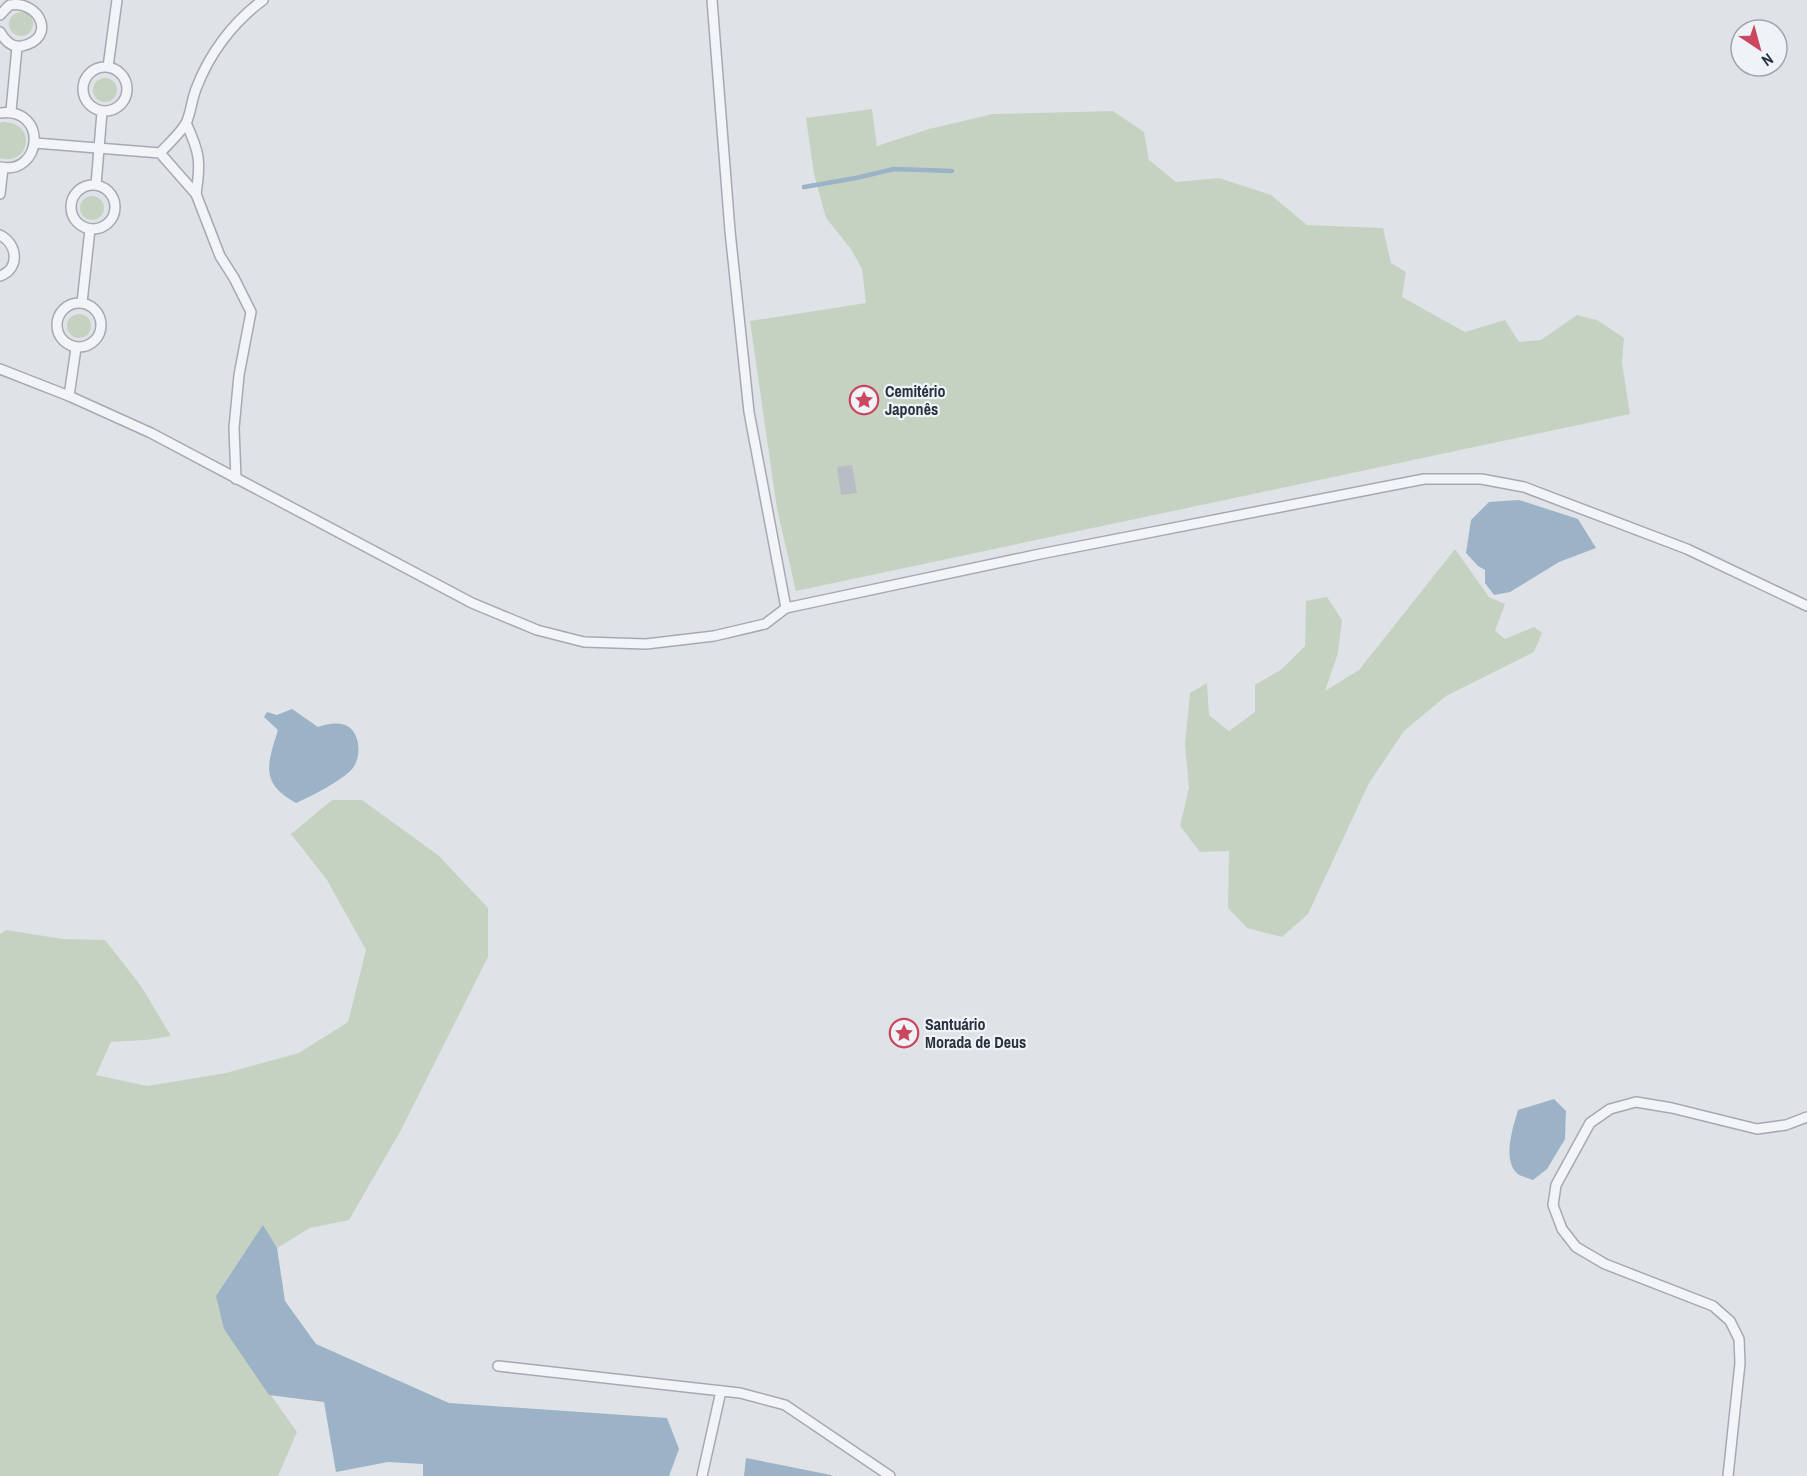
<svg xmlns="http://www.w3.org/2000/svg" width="1807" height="1476" font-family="'Archivo Narrow',sans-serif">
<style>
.green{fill:#c6d2c1}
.water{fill:#9bb2c7}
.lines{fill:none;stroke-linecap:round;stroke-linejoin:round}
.stream{stroke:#9bb2c7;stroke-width:4.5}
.building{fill:#b7bcc5}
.lane-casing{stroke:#a5aab2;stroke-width:12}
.lane{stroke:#f2f4f7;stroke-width:9}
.labels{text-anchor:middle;stroke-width:4.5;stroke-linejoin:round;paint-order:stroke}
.poi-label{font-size:16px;font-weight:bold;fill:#29313f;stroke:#eff2f6;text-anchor:start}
</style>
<rect width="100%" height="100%" fill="#dfe3e8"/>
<g class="green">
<circle cx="21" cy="24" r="12"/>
<circle cx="105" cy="90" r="12"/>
<path d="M872 109 877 146 929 129 993 114 1113 111 1144 132 1149 160 1176 182 1219 178 1271 195 1307 225 1383 228 1391 263 1406 272 1402 297 1465 332 1505 320 1519 342 1541 340 1577 315 1597 320 1624 338 1622 363 1630 414 796 591 777 509 750 321 866 303 862 269 851 249 826 218 814 174 806 118Z"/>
<path d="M2 122C39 122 29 167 0 158V123Z"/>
<circle cx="92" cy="208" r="12"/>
<circle cx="79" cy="326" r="12"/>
<path d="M1455 549 1489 597 1505 604 1495 631 1505 639 1534 627 1542 633 1534 652 1446 696 1404 731 1369 783 1308 914 1282 937 1247 928 1228 908 1229 851 1200 852 1180 826 1189 788 1185 744 1190 693 1207 683 1209 715 1229 731 1255 712V685L1282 669 1305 646 1306 601 1327 597 1342 620 1338 653 1325 691 1359 670Z"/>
<path d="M332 800H362L438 855 488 908V957L401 1130 349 1220 310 1228 277 1248 263 1226 224 1329 297 1432 278 1476H0V934L6 930 63 939 105 940 141 986 171 1036 146 1040 111 1042 96 1075 147 1086 226 1073 299 1053 348 1022 366 950 327 880 291 834Z"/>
</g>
<g class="water">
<path d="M1519 500 1578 519 1596 548 1559 562 1510 592 1494 595 1485 583V570L1478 566 1466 553 1471 520 1489 502Z"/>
<path d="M292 709 318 727C328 724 335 722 345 725 361 731 362 758 352 769 343 780 310 797 296 803 260 783 267 765 278 730L264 717 267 712 277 715Z"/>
<path d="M1554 1099 1566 1111 1565 1139 1547 1169 1533 1180C1529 1178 1523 1177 1519 1175 1501 1161 1513 1128 1518 1110Z"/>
<path d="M263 1225 277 1248 285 1301 316 1344 449 1403 667 1418 679 1449 669 1476H423V1464L388 1462 336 1472 324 1402 269 1395 224 1329 216 1296Z"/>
<path d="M746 1458 831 1475 833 1476H744Z"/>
</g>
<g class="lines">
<path class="stream" d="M804 187 856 178 894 169 952 171"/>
</g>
<path class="building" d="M852 465 857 493 841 495 837 467Z"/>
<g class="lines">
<g class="lane-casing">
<g id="lane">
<path d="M712 0 730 231 749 412 786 608 1040 554 1424 479H1481L1524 487 1687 549 1807 606"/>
<path d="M0 15C3 12 7 7 10 5 39 0 58 38 22 46 12 48 5 41 0 32"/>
<path d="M108 67 117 0"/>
<circle cx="105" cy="89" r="22"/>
<path d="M11 111 17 47"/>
<path d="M0 113C49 107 42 176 0 167"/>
<path d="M186 123C200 153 201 162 196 194"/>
<path d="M35 143 160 153 196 194 220 256 234 278 251 312 239 375 234 428 236 479"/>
<path d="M160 153C168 144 182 132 187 121 191 111 192 99 196 89 209 54 233 22 263 0"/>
<path d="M96 185 102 112"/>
<circle cx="93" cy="207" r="22"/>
<path d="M0 194 3 168"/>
<path d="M0 235C18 244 20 269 0 276"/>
<path d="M82 303 90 229"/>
<circle cx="79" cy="325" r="22"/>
<path d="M0 369 69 396 151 433 472 603 537 630 584 642 646 644 714 636 765 624 786 608"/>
<path d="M69 396 76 348"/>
<path d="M498 1366 740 1393 785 1405 890 1476"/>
<path d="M702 1476 721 1391"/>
<path d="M1728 1476 1740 1363 1739 1339 1730 1321 1713 1306 1605 1264 1576 1247 1562 1229 1553 1205 1556 1185 1590 1123 1610 1109 1636 1102 1672 1108 1757 1129 1786 1125 1807 1117"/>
</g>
</g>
<use href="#lane" class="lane"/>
</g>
<defs>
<g id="sight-ring" transform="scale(1.5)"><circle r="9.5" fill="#eff2f6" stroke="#ca485f" stroke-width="1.5"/><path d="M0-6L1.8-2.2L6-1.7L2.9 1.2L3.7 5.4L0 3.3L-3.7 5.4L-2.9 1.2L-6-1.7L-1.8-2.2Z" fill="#ca485f"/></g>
</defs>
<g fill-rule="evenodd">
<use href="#sight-ring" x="864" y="400"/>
<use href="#sight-ring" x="904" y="1033"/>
</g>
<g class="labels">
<g class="poi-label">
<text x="885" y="397">Cemitério<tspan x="885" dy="18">Japonês</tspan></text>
<text x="925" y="1030">Santuário<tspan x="925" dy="18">Morada de Deus</tspan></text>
</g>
</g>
<g transform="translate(1759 48) rotate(144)"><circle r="28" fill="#eff2f6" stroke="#a0a5ad" stroke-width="1.5"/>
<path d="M0-4.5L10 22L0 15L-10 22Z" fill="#ca485f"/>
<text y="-9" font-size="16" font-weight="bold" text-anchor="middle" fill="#29313f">N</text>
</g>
</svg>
